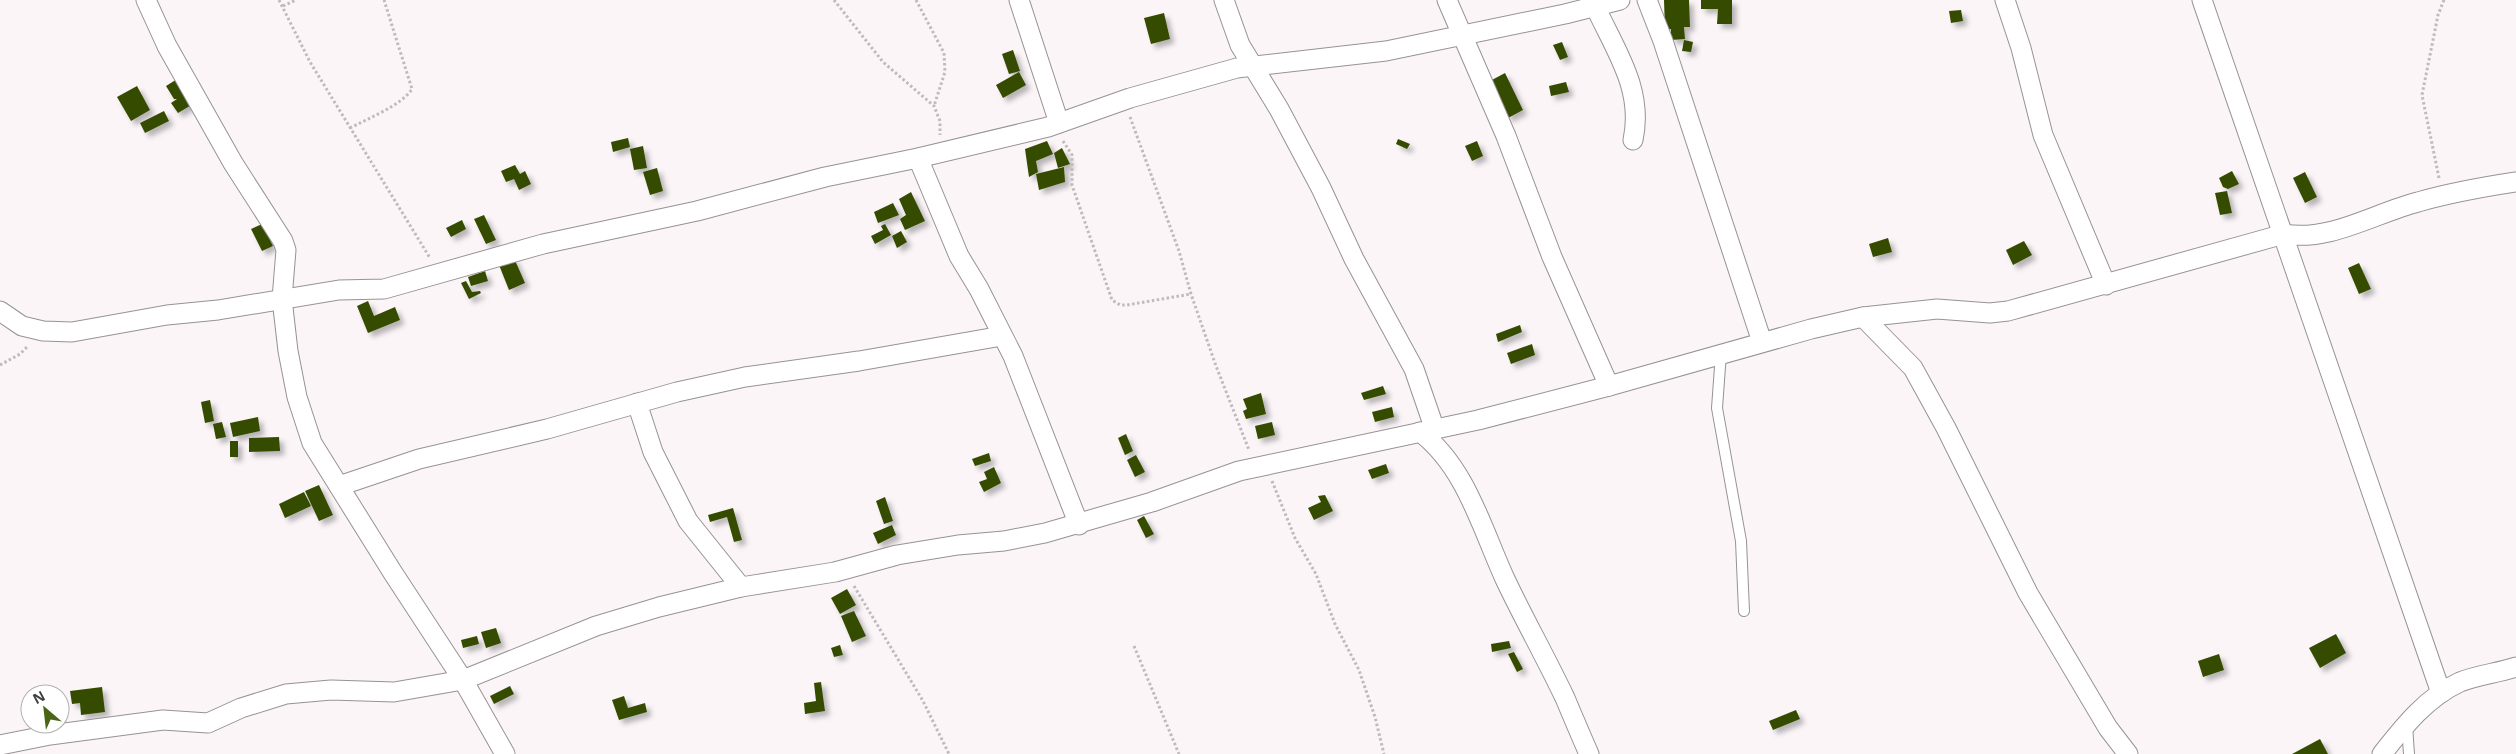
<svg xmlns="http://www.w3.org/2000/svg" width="2516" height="754" font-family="'Open Sans',sans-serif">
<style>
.building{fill:#354c00;filter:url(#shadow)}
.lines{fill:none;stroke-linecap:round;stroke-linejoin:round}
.service-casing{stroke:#979295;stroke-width:12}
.minor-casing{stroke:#979295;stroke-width:21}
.path{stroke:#bfbabc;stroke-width:3;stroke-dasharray:2.5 2.5;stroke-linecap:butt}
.service{stroke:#fff;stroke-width:10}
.minor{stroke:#fff;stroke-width:19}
</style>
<defs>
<filter id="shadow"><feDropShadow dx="4.5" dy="4.5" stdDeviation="2.5" flood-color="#0004"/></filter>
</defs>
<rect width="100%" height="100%" fill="#fbf5f8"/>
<g class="building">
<path d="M1664 0H1689L1690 27H1684L1685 39 1671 40V29L1665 30Z"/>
<path d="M1701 0H1732V24H1717L1718 9H1701Z"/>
<path d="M1961 10 1963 21 1951 23 1949 11Z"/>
<path d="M1164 13 1170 39 1151 44 1144 18Z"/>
<path d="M1684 40 1693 42 1691 52 1682 51Z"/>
<path d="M1562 42 1568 57 1560 60 1553 45Z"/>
<path d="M1013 50 1020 71 1009 74 1002 54Z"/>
<path d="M1019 72 1026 85 1003 98 996 85Z"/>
<path d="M1505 73 1523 110 1508 118 1490 81Z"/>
<path d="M182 76 198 101 178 113 171 103 177 99H174L166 86Z"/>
<path d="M1566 82 1569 92 1551 96 1549 86Z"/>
<path d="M137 86 150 110 131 121 117 97Z"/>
<path d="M164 111 169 121 145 133 140 123Z"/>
<path d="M628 138 630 147 613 152 611 142Z"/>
<path d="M1398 139 1410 144 1407 149 1396 144Z"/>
<path d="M1047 141 1053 154 1036 161 1038 172 1029 177 1025 149Z"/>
<path d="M1477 141 1483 156 1472 161 1465 146Z"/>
<path d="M643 146 647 168 634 170 630 149Z"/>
<path d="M1062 148 1070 164 1058 168 1054 153Z"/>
<path d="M515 165 520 174 525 171 531 184 519 190 514 179 506 182 501 171Z"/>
<path d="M1064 167 1065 182 1039 190 1036 174Z"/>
<path d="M657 168 663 191 650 195 643 172Z"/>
<path d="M2232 171 2239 184 2228 189 2223 187 2219 178Z"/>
<path d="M2305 172 2317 197 2305 203 2293 178Z"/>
<path d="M2227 191 2232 213 2220 215 2215 193Z"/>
<path d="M911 192 925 221 905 230 900 219 906 215 899 199Z"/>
<path d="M893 203 899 215 878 223 874 212Z"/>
<path d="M484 215 496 240 486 244 474 219Z"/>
<path d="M462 220 466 229 451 237 446 228Z"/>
<path d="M262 224 273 246 262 251 251 229Z"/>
<path d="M885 224 891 235 875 244 871 236 883 230 881 226Z"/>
<path d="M901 231 907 242 897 248 892 236Z"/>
<path d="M1888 238 1892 252 1873 257 1869 244Z"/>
<path d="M2024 241 2032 255 2013 265 2006 250Z"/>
<path d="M514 258 525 283 509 290 499 265Z"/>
<path d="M2359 263 2371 289 2359 294 2348 268Z"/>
<path d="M485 271 488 281 471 286 468 277Z"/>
<path d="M466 281 472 292 480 291 481 293 469 299 461 283Z"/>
<path d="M368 301 374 316 395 307 400 320 368 333 357 306Z"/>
<path d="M1520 325 1522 332 1498 342 1496 334Z"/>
<path d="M1532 344 1535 355 1511 364 1507 353Z"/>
<path d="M1383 386 1386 394 1364 400 1361 393Z"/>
<path d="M1261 393 1266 414 1246 419 1243 411 1247 409 1243 399Z"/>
<path d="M210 400 214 421 205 423 201 402Z"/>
<path d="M1392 407 1394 417 1375 422 1372 412Z"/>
<path d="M258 417 260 431 233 437 230 423Z"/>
<path d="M222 422 226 437 216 439 213 424Z"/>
<path d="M1272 422 1275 435 1258 439 1255 426Z"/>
<path d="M1126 434 1133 451 1125 455 1118 438Z"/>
<path d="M279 437 280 451 249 452V438Z"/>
<rect x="230" y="441" width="8" height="16"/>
<path d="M989 453 991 461 975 466 972 459Z"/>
<path d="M1136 455 1145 472 1135 477 1127 460Z"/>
<path d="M1386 464 1389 473 1372 479 1368 470Z"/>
<path d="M994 467 1001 483 984 492 979 482 987 479 984 472Z"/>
<path d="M319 485 333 515 319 521 305 491Z"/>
<path d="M304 492 311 506 285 518 279 504Z"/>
<path d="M1325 495 1333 511 1314 520 1308 508 1321 502 1318 496Z"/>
<path d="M885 497 893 521 884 524 876 501Z"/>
<path d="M733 508 742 540 734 542 727 517 710 522 708 515Z"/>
<path d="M1144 516 1154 534 1146 538 1137 520Z"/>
<path d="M892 525 896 535 878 544 873 533Z"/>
<path d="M847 589 856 605 840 614 831 598Z"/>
<path d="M854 611 866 636 852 642 841 616Z"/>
<path d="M496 628 501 643 486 648 481 632Z"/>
<path d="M2336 634 2346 653 2320 668 2309 648Z"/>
<path d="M477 636 479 644 463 648 461 640Z"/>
<path d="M1509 641 1511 648 1492 652 1491 644Z"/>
<path d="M840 645 843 655 834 657 831 648Z"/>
<path d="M1514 652 1523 669 1517 672 1508 654Z"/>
<path d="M2219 654 2224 670 2203 677 2198 661Z"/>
<path d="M821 682 825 711 805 714 804 703 816 701 814 683Z"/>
<path d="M510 686 514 694 494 704 490 696Z"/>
<path d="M102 687 105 712 81 715 80 703 72 704 70 691Z"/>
<path d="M624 696 628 708 645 703 647 712 619 720 612 700Z"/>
<path d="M1796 710 1800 719 1773 730 1769 721Z"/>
<path d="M2320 739 2328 754H2292Z"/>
</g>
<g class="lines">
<g class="service-casing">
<g id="service">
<path d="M1721 353 1717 408 1741 541 1744 611"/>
<path d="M2407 725 2409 754"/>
</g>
</g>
<g class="minor-casing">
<g id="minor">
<path d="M146 0 167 46 233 163 283 241 286 250 282 299 288 351 297 397 312 443 393 573 463 680 505 754"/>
<path d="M1019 0 1059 123"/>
<path d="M1224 0 1240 45 1279 109 1321 188 1354 259 1414 369 1435 430"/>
<path d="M1447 0 1506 136 1552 257 1609 386"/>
<path d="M1647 0 1663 41 1762 342"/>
<path d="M2005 0 2021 48 2043 135 2106 285"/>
<path d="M2202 0 2441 693"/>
<path d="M1595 6C1615 50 1644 89 1633 140"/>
<path d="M918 158 959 256 979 289 1013 356 1079 525"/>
<path d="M0 311 22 326 43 331 72 332 167 315 218 310 339 290 384 289 543 244 697 211 825 177 918 158 1048 127 1130 98 1237 68 1386 51 1565 14 1620 0"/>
<path d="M1863 317 1913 368 1946 428 2028 593 2108 728 2128 754"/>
<path d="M637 403 653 452 688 521 741 587"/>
<path d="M1420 432C1466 467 1482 529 1505 579 1524 619 1546 658 1565 698 1573 717 1581 736 1589 754"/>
<path d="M339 486 419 459 547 429 677 392 745 377 859 361 1002 336"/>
<path d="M0 745 50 735 163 720 208 723 241 708 286 694 331 690 394 692 463 680 596 626 659 607 741 587 835 572 897 555 958 545 1004 541 1045 533 1152 502 1239 471 1478 420 1609 386 1811 329 1863 317 1937 309 1990 313 2008 311 2284 234C2330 242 2375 213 2418 202 2450 193 2483 187 2516 182"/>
<path d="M2382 754C2404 726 2427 697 2460 682 2477 675 2498 673 2516 667"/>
</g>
</g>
<g class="path">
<path d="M279 0 310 62 430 258"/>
<path d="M834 0 883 62 934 106 940 121V135"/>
<path d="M916 0 944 53 945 72 934 106"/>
<path d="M283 6 296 0"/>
<path d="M1130 117 1179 251 1191 294 1216 366 1249 450"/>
<path d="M350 128C367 119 402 105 412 89L384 0"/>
<path d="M1063 141 1072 155V185L1112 300 1120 305H1127L1191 294"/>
<path d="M2439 178 2422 95 2438 15 2444 0"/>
<path d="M0 365 20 354 28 346"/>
<path d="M1272 481 1295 538 1316 574 1335 624 1359 670 1375 717 1384 754"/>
<path d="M854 586 923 701 949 754"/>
<path d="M1134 646 1179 754"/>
</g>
<use href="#service" class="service"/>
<use href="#minor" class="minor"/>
</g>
<g transform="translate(45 709) rotate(332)"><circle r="24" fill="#ffffff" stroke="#b2b1b1"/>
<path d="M0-4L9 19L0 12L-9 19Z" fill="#4b6516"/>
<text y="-8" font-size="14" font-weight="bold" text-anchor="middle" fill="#3e3c3d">N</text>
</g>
</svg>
